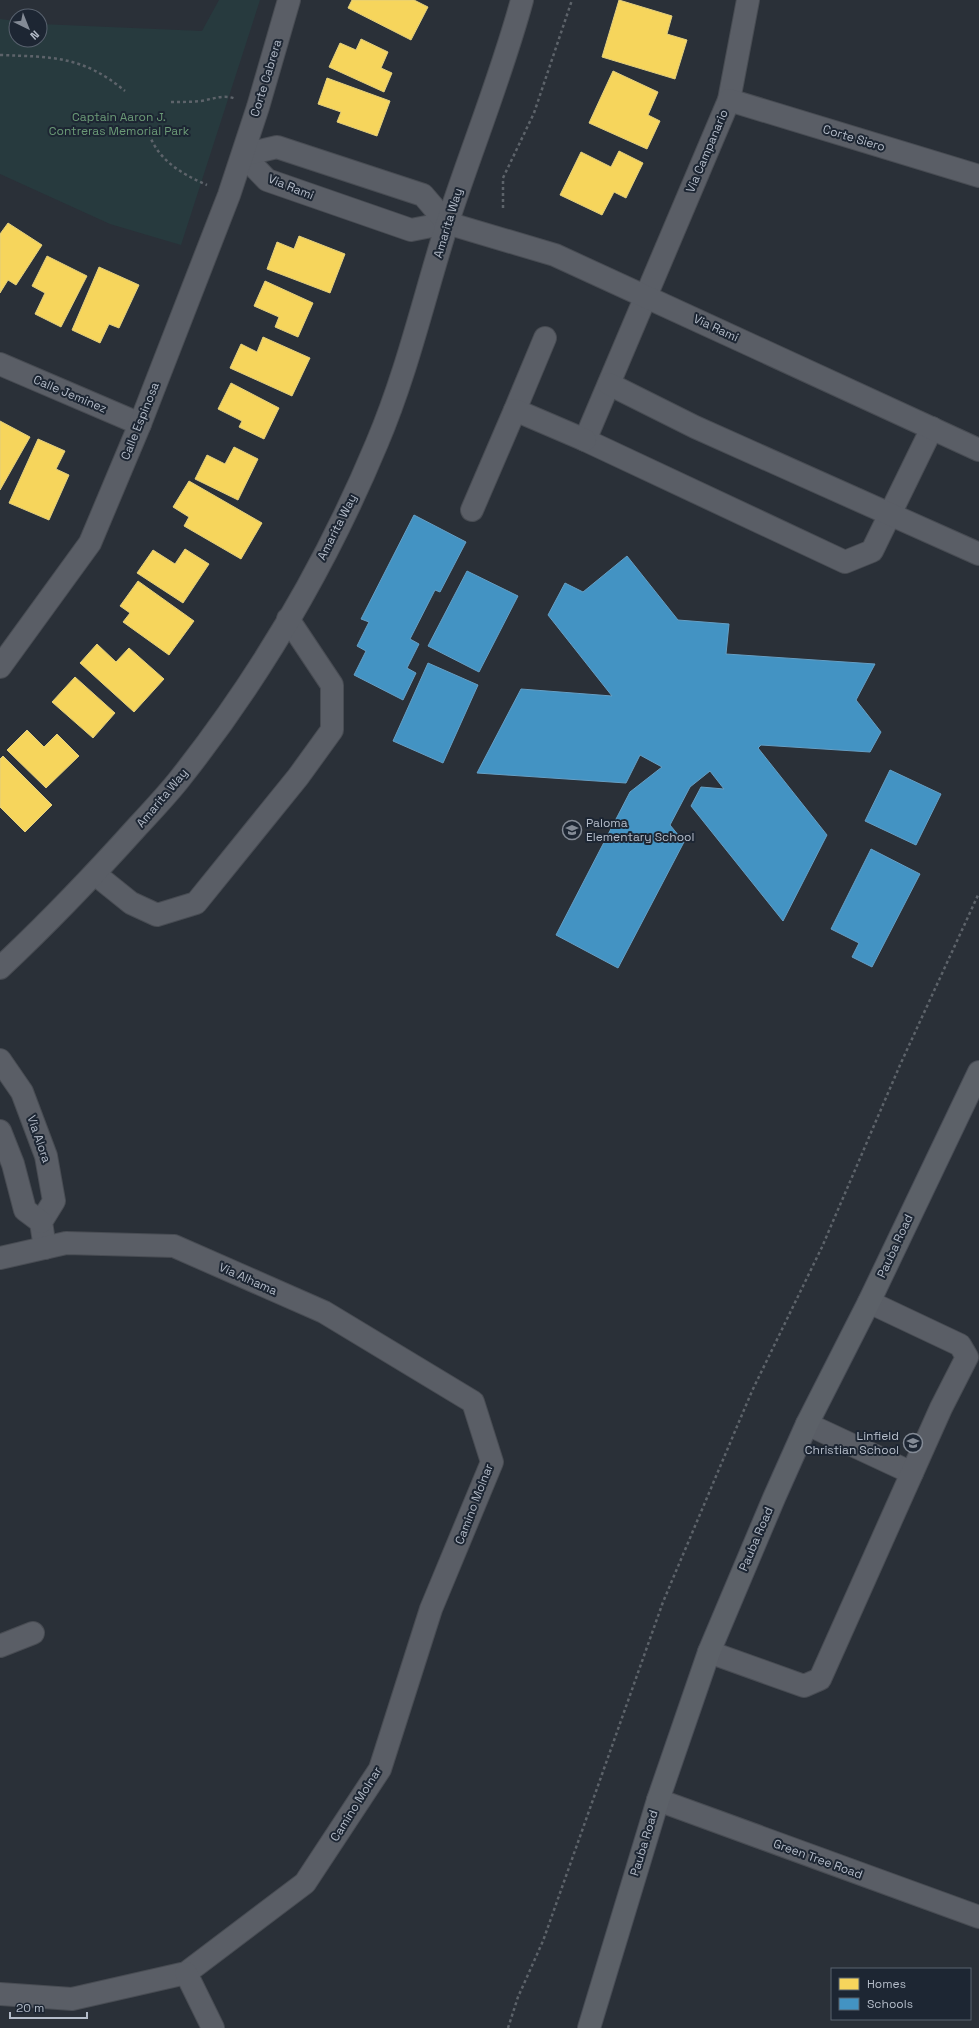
<svg xmlns="http://www.w3.org/2000/svg" width="979" height="2028" font-family="'Space Grotesk',sans-serif">
<style>
.green{fill:#273a3e}
.homes{fill:#f6d55c;stroke:#e2ce7d}
.schools{fill:#4393c3;stroke:#659fc5}
.lines{fill:none;stroke-linecap:round;stroke-linejoin:round}
.minor-casing{stroke:#484c53;stroke-width:24}
.major-casing{stroke:#484c55;stroke-width:24}
.path{stroke:#5d636a;stroke-width:2.5;stroke-dasharray:3 3;stroke-linecap:butt}
.minor{stroke:#5a5e66;stroke-width:22}
.major{stroke:#5c6168;stroke-width:22}
.labels{text-anchor:middle;stroke-width:4;stroke-linejoin:round;paint-order:stroke}
.street-label{font-size:12px;fill:#b4bcc9;stroke:#1d2633}
.park-label{font-size:12px;fill:#6b9a76;stroke:#1d2633}
.poi-label{font-size:12px;fill:#b4bcc9;stroke:#1d2633;text-anchor:start}
</style>
<rect width="100%" height="100%" fill="#2a3038"/>
<path class="green" d="M219 0H260L181 245 110 224 0 174V19L16 21V40H40V24L202 31Z"/>
<g class="homes">
<path d="M352 0H414L428 7 411 40 348 8Z"/>
<path d="M619 0 672 16 667 34 687 40 675 79 602 57Z"/>
<path d="M361 39 388 52 381 68 392 73 384 92 329 67 340 43 356 50Z"/>
<path d="M613 71 658 92 648 115 660 121 647 149 589 123Z"/>
<path d="M327 78 390 101 377 136 337 122 341 112 318 104Z"/>
<path d="M619 151 643 163 626 198 614 192 602 215 560 195 581 152 611 167Z"/>
<path d="M8 223 42 245 16 285 8 280 0 293V234Z"/>
<path d="M299 236 345 254 330 293 267 269 277 242 294 249Z"/>
<path d="M47 256 87 276 61 327 35 314 45 293 32 286Z"/>
<path d="M99 267 139 285 119 328 109 324 100 343 72 330Z"/>
<path d="M265 281 313 303 298 337 275 327 279 317 254 306Z"/>
<path d="M263 337 310 358 292 396 230 368 241 344 257 352Z"/>
<path d="M231 383 279 408 264 439 239 427 242 421 218 409Z"/>
<path d="M0 421 30 437 0 490Z"/>
<path d="M38 439 65 451 56 469 69 475 49 520 9 503Z"/>
<path d="M234 447 258 459 238 500 195 479 207 455 225 464Z"/>
<path d="M189 481 262 523 241 559 184 526 189 517 173 507Z"/>
<path d="M185 549 209 564 183 603 137 573 153 550 175 564Z"/>
<path d="M138 581 194 621 169 655 123 622 130 613 120 606Z"/>
<path d="M97 644 116 662 129 648 164 679 134 712 80 663Z"/>
<path d="M75 677 115 713 93 738 52 702Z"/>
<path d="M27 730 44 747 57 734 79 756 46 788 7 750Z"/>
<path d="M3 756 52 805 25 832 0 807V759Z"/>
</g>
<g class="schools">
<path d="M414 515 466 542 440 592 435 590 410 639 419 644 407 668 416 673 403 700 354 675 366 651 357 646 369 622 361 619Z"/>
<path d="M627 556 678 620 729 624 726 654 875 664 856 700 881 732 870 752 761 745 758 748 827 835 783 921 691 806 701 787 724 789 710 771 690 787 670 825 684 842 618 968 556 935 630 792 662 767 640 755 626 783 477 773 521 689 612 696 548 615 565 583 583 592Z"/>
<path d="M467 571 518 596 479 672 428 646Z"/>
<path d="M428 663 478 685 443 763 393 741Z"/>
<path d="M890 770 941 794 916 845 865 821Z"/>
<path d="M871 849 920 874 872 967 852 957 859 943 831 929Z"/>
</g>
<g class="lines">
<g class="minor-casing">
<g id="minor">
<path d="M748 0 729 100 585 440 845 562 872 551 932 428"/>
<path d="M729 100 979 176"/>
<path d="M243 155 267 180 411 230 447 223 555 255 979 450"/>
<path d="M243 155 277 147 423 195 447 223"/>
<path d="M0 364 140 424"/>
<path d="M609 384 695 427 979 554"/>
<path d="M515 410 545 338"/>
<path d="M472 510 515 410 585 440"/>
<path d="M0 667 90 543 140 424 229 195 258 107 289 0"/>
<path d="M95 874 131 903 157 915 196 903 298 777 332 730V685L288 619"/>
<path d="M0 968C48 923 93 876 137 827 151 812 165 797 178 781 259 679 327 563 377 443 408 370 425 293 449 218 473 145 502 74 522 0"/>
<path d="M0 1060 22 1092 46 1156 54 1201 41 1222 45 1248"/>
<path d="M0 1131 13 1164 25 1210 41 1222"/>
<path d="M0 1258 66 1243 174 1246 324 1312 473 1402 492 1462 431 1609 380 1769 305 1883 186 1973 72 1999 0 1994"/>
<path d="M807 1424 912 1473"/>
<path d="M0 1646 33 1633"/>
<path d="M709 1652 804 1686 820 1679 941 1408 967 1357 960 1345 869 1302"/>
<path d="M658 1800 979 1917"/>
<path d="M186 1973 213 2028"/>
</g>
</g>
<g class="major-casing">
<path id="major" d="M589 2028 658 1800 709 1652 774 1498 807 1424 869 1302 979 1072"/>
</g>
<g class="path">
<path d="M0 55C53 57 83 56 125 91"/>
<path d="M171 102C181 102 191 102 201 101 213 99 224 94 236 99"/>
<path d="M149 134C159 161 182 174 207 185"/>
<path d="M503 208V178L534 113 572 0"/>
<path d="M508 2028 518 1997 543 1941 663 1602 752 1391 822 1247 900 1065 979 893"/>
</g>
<use href="#minor" class="minor"/>
<use href="#major" class="major"/>
</g>
<defs>
<g id="school-ring" transform="scale(1)"><circle r="9.5" fill="#1d2633" stroke="#848b96" stroke-width="1.5"/><path d="M0-5L7-2L0 1L-7-2ZM-4 1L0 2.5L4 1V4Q0 6-4 4Z" fill="#848b96"/></g>
</defs>
<g fill-rule="evenodd">
<use href="#school-ring" x="572" y="830"/>
<use href="#school-ring" x="913" y="1443"/>
</g>
<g class="labels">
<g class="street-label">
<text transform="translate(266 78) rotate(-73)" y="4">Corte Cabrera</text>
<text transform="translate(854 138) rotate(17)" y="4">Corte Siero</text>
<text transform="translate(707 151) rotate(-67)" y="4">Via Campanario</text>
<text transform="translate(291 187) rotate(22)" y="4">Via Rami</text>
<text transform="translate(448 223) rotate(-73)" y="4">Amarita Way</text>
<text transform="translate(716 328) rotate(25)" y="4">Via Rami</text>
<text transform="translate(70 394) rotate(23)" y="4">Calle Jeminez</text>
<text transform="translate(140 421) rotate(-68)" y="4">Calle Espinosa</text>
<text transform="translate(337 527) rotate(-63)" y="4">Amarita Way</text>
<text transform="translate(162 798) rotate(-50)" y="4">Amarita Way</text>
<text transform="translate(39 1139) rotate(71)" y="4">Via Alora</text>
<text transform="translate(895 1246) rotate(-65)" y="4">Pauba Road</text>
<text transform="translate(248 1279) rotate(24)" y="4">Via Alhama</text>
<text transform="translate(474 1504) rotate(-69)" y="4">Camino Molnar</text>
<text transform="translate(756 1539) rotate(-67)" y="4">Pauba Road</text>
<text transform="translate(356 1804) rotate(-58)" y="4">Camino Molnar</text>
<text transform="translate(644 1843) rotate(-73)" y="4">Pauba Road</text>
<text transform="translate(818 1859) rotate(20)" y="4">Green Tree Road</text>
</g>
<g class="park-label">
<text x="119" y="121">Captain Aaron J.<tspan x="119" dy="14">Contreras Memorial Park</tspan></text>
</g>
<g class="poi-label">
<text x="586" y="827">Paloma<tspan x="586" dy="14">Elementary School</tspan></text>
<text x="899" y="1440" text-anchor="end">Linfield<tspan x="899" dy="14">Christian School</tspan></text>
</g>
</g>
<rect x="831" y="1968" width="140" height="52" fill="#1d2633" stroke="#59626f"/>
<rect x="839" y="1978" width="20" height="12" fill="#f6d55c" stroke="#59626f"/>
<text x="867" y="1988" font-size="12" fill="#b4bcc9">Homes</text>
<rect x="839" y="1998" width="20" height="12" fill="#4393c3" stroke="#59626f"/>
<text x="867" y="2008" font-size="12" fill="#b4bcc9">Schools</text>
<g transform="translate(28 28) rotate(137)"><circle r="19" fill="#1d2633" stroke="#59626f"/>
<path d="M0-3L7 15L0 10L-7 15Z" fill="#848b96"/>
<text y="-6" font-size="11" font-weight="bold" text-anchor="middle" fill="#b4bcc9">N</text>
</g>
<path d="M10 2012v6h77v-6" fill="none" stroke="#b4bcc9" stroke-width="2"/>
<text x="16" y="2012" font-size="12" fill="#b4bcc9" stroke="#1d2633" stroke-width="3" paint-order="stroke">20 m</text>
</svg>
